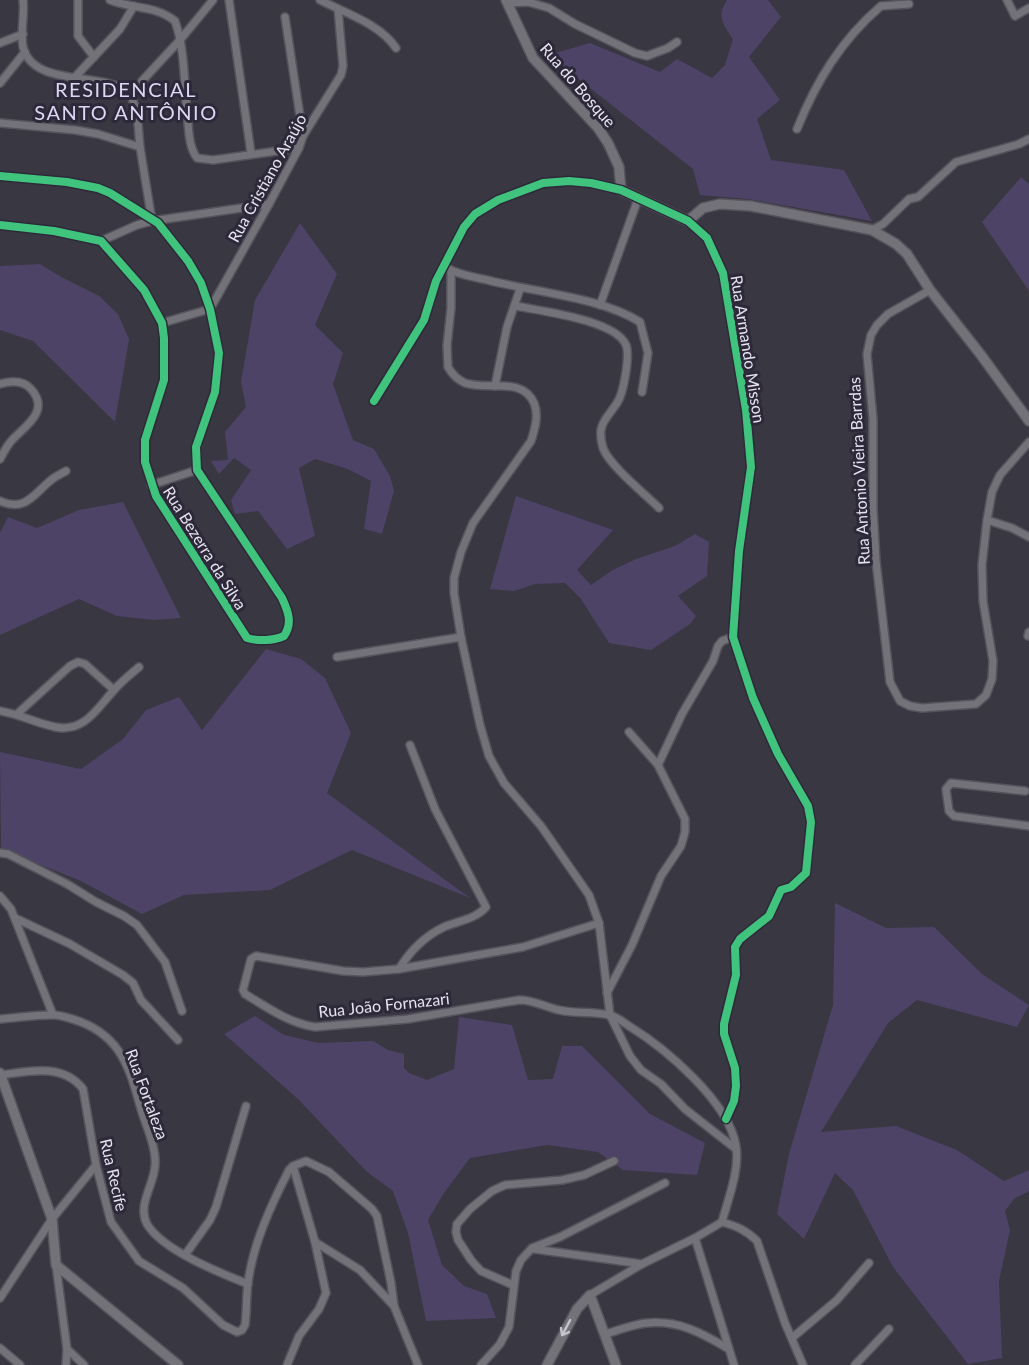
<svg xmlns="http://www.w3.org/2000/svg" width="1029" height="1365" font-family="Lato,sans-serif">
<style>
.green{fill:#4d4367}
.lines{fill:none;stroke-linecap:round;stroke-linejoin:round}
.minor-casing{stroke:#55535c;stroke-width:10}
.tertiary-casing{stroke:#55535c;stroke-width:12}
.minor{stroke:#737278;stroke-width:7}
.tertiary{stroke:#737278;stroke-width:9}
.cycleway-casing{stroke:#2d293a;stroke-width:11}
.cycleway{stroke:#40c37c;stroke-width:8}
.oneway{stroke:#c4c2cc}
.labels{text-anchor:middle;stroke-width:6;stroke-linejoin:round;paint-order:stroke}
.street-label{font-size:16px;fill:#e7e4f0;stroke:#2d293a}
.quarter-label{font-size:20px;letter-spacing:1.5px;fill:#ded7f4;stroke:#2d293a}
</style>
<rect width="100%" height="100%" fill="#393741"/>
<g class="green">
<path d="M727 0H768L781 17 749 57 780 100 757 119 771 160 844 170 872 221 748 199 700 195 693 169 548 55 590 43 660 72 677 59 712 78 725 65 733 39C723 25 716 16 727 0Z"/>
<path d="M1021 177 1029 184V291L982 222Z"/>
<path d="M300 223 337 274 315 325 343 353 333 384 353 440 374 449 390 476 394 491 382 534 364 529 371 481 348 469 315 459 299 468 315 536 287 549 258 511 235 514 231 500 251 470 234 458 219 474 211 461 228 460 225 432 246 407 241 382 255 300Z"/>
<path d="M40 264 63 278 99 296 118 314 129 339 115 422 33 341 0 330V266Z"/>
<path d="M516 496 613 530 577 570 591 585 611 571 636 559 675 546 695 534 709 542 707 576 678 596 696 616 690 624 651 650 609 643 581 599 565 583 535 584 514 591 490 589Z"/>
<path d="M123 502 181 618 154 620 117 616 79 599 0 635V533L8 517 37 528 79 510Z"/>
<path d="M266 649 301 659 325 678 351 733 327 793 470 898 352 850 270 890 184 895 142 914 81 881 1 849 0 752 81 769 123 739 146 710 179 697 202 730Z"/>
<path d="M835 903 886 928 934 927 982 974 1029 1005 1017 1027 917 1000 888 1023 821 1132 896 1126 957 1150 1004 1181 1029 1170V1191L1014 1199 1005 1211 1010 1230 999 1281 1002 1358 968 1364 893 1267 853 1190 835 1173 804 1239 777 1214 789 1154 833 1005Z"/>
<path d="M255 1016 284 1035 319 1043 373 1041 388 1050 404 1054V1068L409 1073 427 1080 454 1069 459 1017 512 1025 528 1080 553 1079 562 1046H582L650 1114 705 1143 697 1175 623 1170 598 1152 547 1145 470 1158 444 1193 428 1220 442 1265 464 1286 487 1294 496 1318 426 1321 408 1233 393 1191 366 1171 298 1099 224 1034Z"/>
</g>
<g class="lines">
<g class="minor-casing">
<g id="minor">
<path d="M23 0C25 15 20 32 23 47 33 88 103 71 130 93L137 112 140 147 152 221"/>
<path d="M78 0V36L94 57"/>
<path d="M110 0C132 9 155 5 175 21 185 49 184 83 187 113 189 128 188 146 197 158L213 160 299 148"/>
<path d="M229 0 251 153"/>
<path d="M320 0C345 13 380 24 396 48"/>
<path d="M1007 0 1015 16 1029 8"/>
<path d="M508 3 528 2 549 8 575 24 635 53 647 56 668 48 677 42"/>
<path d="M285 17 303 136"/>
<path d="M0 43 23 34"/>
<path d="M75 77 120 29 134 6"/>
<path d="M142 81 180 40 213 0"/>
<path d="M0 83 25 52"/>
<path d="M0 123 75 130 98 134 140 147"/>
<path d="M797 129C816 82 841 40 881 6L909 4"/>
<path d="M0 176 67 182 98 188 110 193 158 223 188 261 201 283 210 309 219 353 215 392 196 447 197 470 282 598C288 611 293 623 284 636 273 641 258 641 247 638L156 496 145 462V440L164 380V338L162 323 144 290 101 241 54 231 0 225"/>
<path d="M688 221 707 238 723 273 746 410 751 467 739 551 733 637 753 698 778 754 808 806 811 822 806 873 791 887 781 890 769 916 740 939 735 947 736 975 724 1024V1034L735 1068 736 1086 734 1101 726 1119"/>
<path d="M872 230 883 224 909 199 918 197 956 162 1019 144 1029 139"/>
<path d="M101 241 137 225 152 221 269 204"/>
<path d="M447 268C458 275 475 277 487 280 534 292 600 297 640 322L648 353 642 392"/>
<path d="M451 271V308L447 346 448 367C452 374 458 380 465 383 488 391 522 376 534 403 539 415 535 429 531 441L473 523 461 552 454 578V593L461 637 480 725 489 756 504 783 541 826 589 895 599 923 610 1015 630 1056 641 1070 661 1084 685 1109 736 1149"/>
<path d="M930 290 888 314 877 325 871 335 867 354 873 419V508L876 561 890 682 900 701 910 706 922 708 976 704 986 695 992 679 993 661 983 601 982 565 987 520 992 492 1000 475 1029 442"/>
<path d="M600 305 638 199"/>
<path d="M516 306C540 311 616 320 626 345 629 352 627 364 626 372 624 382 623 394 617 403 606 420 596 424 603 448 609 465 645 494 659 508"/>
<path d="M162 323 210 309 269 204 299 148 303 136 341 75 343 66 338 9"/>
<path d="M0 384C10 381 23 380 31 389 50 410 27 425 13 439 7 445 4 452 0 459"/>
<path d="M495 386 507 327 520 289"/>
<path d="M374 401 424 320 436 281 464 227 475 214 498 200 543 183 569 181 591 183 621 190"/>
<path d="M151 485 197 470"/>
<path d="M0 501C25 512 33 495 50 481 54 477 61 474 66 471"/>
<path d="M987 520 1012 528 1029 537"/>
<path d="M1028 636 1029 632"/>
<path d="M337 657 461 637"/>
<path d="M0 711C19 714 36 723 55 727 85 733 97 708 115 689 122 681 131 674 139 667"/>
<path d="M17 714 70 666 78 662 85 664 114 690"/>
<path d="M410 745 435 809 486 907C476 919 458 921 444 927 425 936 410 951 399 969L523 947 599 923"/>
<path d="M658 765 682 714 713 661 718 646 722 641 733 637"/>
<path d="M1025 791 951 783 946 789 949 811 954 816 1029 826"/>
<path d="M0 853 8 854 67 884 96 902 124 916 137 925 165 962 182 1011"/>
<path d="M0 896 11 909 53 1015"/>
<path d="M15 918 70 944 123 975 133 983 141 1000 178 1040"/>
<path d="M399 969 363 972 343 971 256 956 251 959 243 990 245 994C268 1008 289 1023 315 1027L408 1019 519 1000C534 1000 545 1007 559 1010 575 1014 593 1011 609 1015 616 1016 623 1022 629 1026 665 1048 729 1102 736 1146 740 1170 728 1199 722 1222"/>
<path d="M607 993 632 945 661 876 681 846 685 832V819L658 765 629 732"/>
<path d="M0 1019C18 1018 37 1014 55 1015 64 1016 73 1019 81 1022 122 1038 130 1070 141 1109 146 1126 157 1148 155 1166 154 1185 137 1205 147 1224 162 1250 220 1273 248 1284"/>
<path d="M1 1075C29 1071 63 1063 83 1089L96 1165 111 1222 139 1261 183 1288 223 1325 237 1332 242 1330 245 1325C247 1311 246 1297 248 1283 253 1244 271 1205 289 1170L293 1166 306 1161 329 1172 372 1209 377 1216 391 1283 394 1306 418 1365"/>
<path d="M695 1238 734 1365"/>
<path d="M315 1242 360 1270 394 1306"/>
<path d="M534 1249 642 1264"/>
<path d="M185 1255 210 1220 216 1207 246 1106"/>
<path d="M56 1265 67 1349 66 1365"/>
<path d="M513 1285 481 1271 471 1260 458 1240 456 1232 457 1224 470 1209 492 1191 505 1185 562 1180 584 1175 614 1161"/>
<path d="M590 1295 642 1264 695 1238 722 1222C736 1226 746 1230 757 1241L785 1323 803 1365"/>
<path d="M0 1298 52 1219 96 1165"/>
<path d="M606 1334C619 1330 634 1324 647 1323 678 1320 702 1333 727 1348"/>
<path d="M792 1338 837 1300 869 1263"/>
<path d="M0 1348 20 1365"/>
<path d="M67 1349 84 1365"/>
<path d="M287 1365 299 1336 319 1309 326 1293 315 1242 293 1166"/>
<path d="M481 1365 500 1344 509 1327 516 1271 521 1260 532 1248 560 1237 665 1183"/>
<path d="M855 1365 889 1329"/>
</g>
</g>
<g class="tertiary-casing">
<g id="tertiary">
<path d="M506 0 533 58 598 128 608 143 619 167 621 190 688 221 703 208 720 204 751 206 872 230 896 244 907 254 930 290 981 355 1029 421"/>
<path d="M0 1073 52 1219 56 1265 178 1365"/>
<path d="M547 1365 577 1309 590 1295 616 1365"/>
</g>
</g>
<use href="#minor" class="minor"/>
<use href="#tertiary" class="tertiary"/>
<g class="cycleway-casing">
<g id="cycleway">
<path d="M0 176 67 182 98 188 110 193 158 223 188 261 201 283 210 309 219 353 215 392 196 447 197 470 282 598C288 611 293 623 284 636 273 641 258 641 247 638L156 496 145 462V440L164 380V338L162 323 144 290 101 241 54 231 0 225"/>
<path d="M374 401 424 320 436 281 464 227 475 214 498 200 543 183 569 181 591 183 621 190 688 221 707 238 723 273 746 410 751 467 739 551 733 637 753 698 778 754 808 806 811 822 806 873 791 887 781 890 769 916 740 939 735 947 736 975 724 1024V1034L735 1068 736 1086 734 1101 726 1119"/>
</g>
</g>
<use href="#cycleway" class="cycleway"/>
</g>
<defs><path id="oneway-shaft" d="M-6 0H5M1.5-3L5.5 0L1.5 3" fill="none" stroke-width="1.6" stroke-linecap="round" stroke-linejoin="round" transform="scale(1.5)"/></defs>
<use class="oneway" href="#oneway-shaft" transform="translate(566 1328) rotate(118)"/>
<g class="labels">
<g class="street-label">
<text transform="translate(578 85) rotate(49)" y="6">Rua do Bosque</text>
<text transform="translate(267 178) rotate(-61)" y="6">Rua Cristiano Araújo</text>
<text transform="translate(748 349) rotate(81)" y="6">Rua Armando Misson</text>
<text transform="translate(859 471) rotate(-93)" y="6">Rua Antonio Vieira Barrdas</text>
<text transform="translate(205 548) rotate(58)" y="6">Rua Bezerra da Silva</text>
<text transform="translate(384 1005) rotate(-6)" y="6">Rua João Fornazari</text>
<text transform="translate(147 1094) rotate(70)" y="6">Rua Fortaleza</text>
<text transform="translate(114 1175) rotate(77)" y="6">Rua Recife</text>
</g>
<g class="quarter-label">
<text x="126" y="97">RESIDENCIAL<tspan x="126" dy="23">SANTO ANTÔNIO</tspan></text>
</g>
</g>
</svg>
